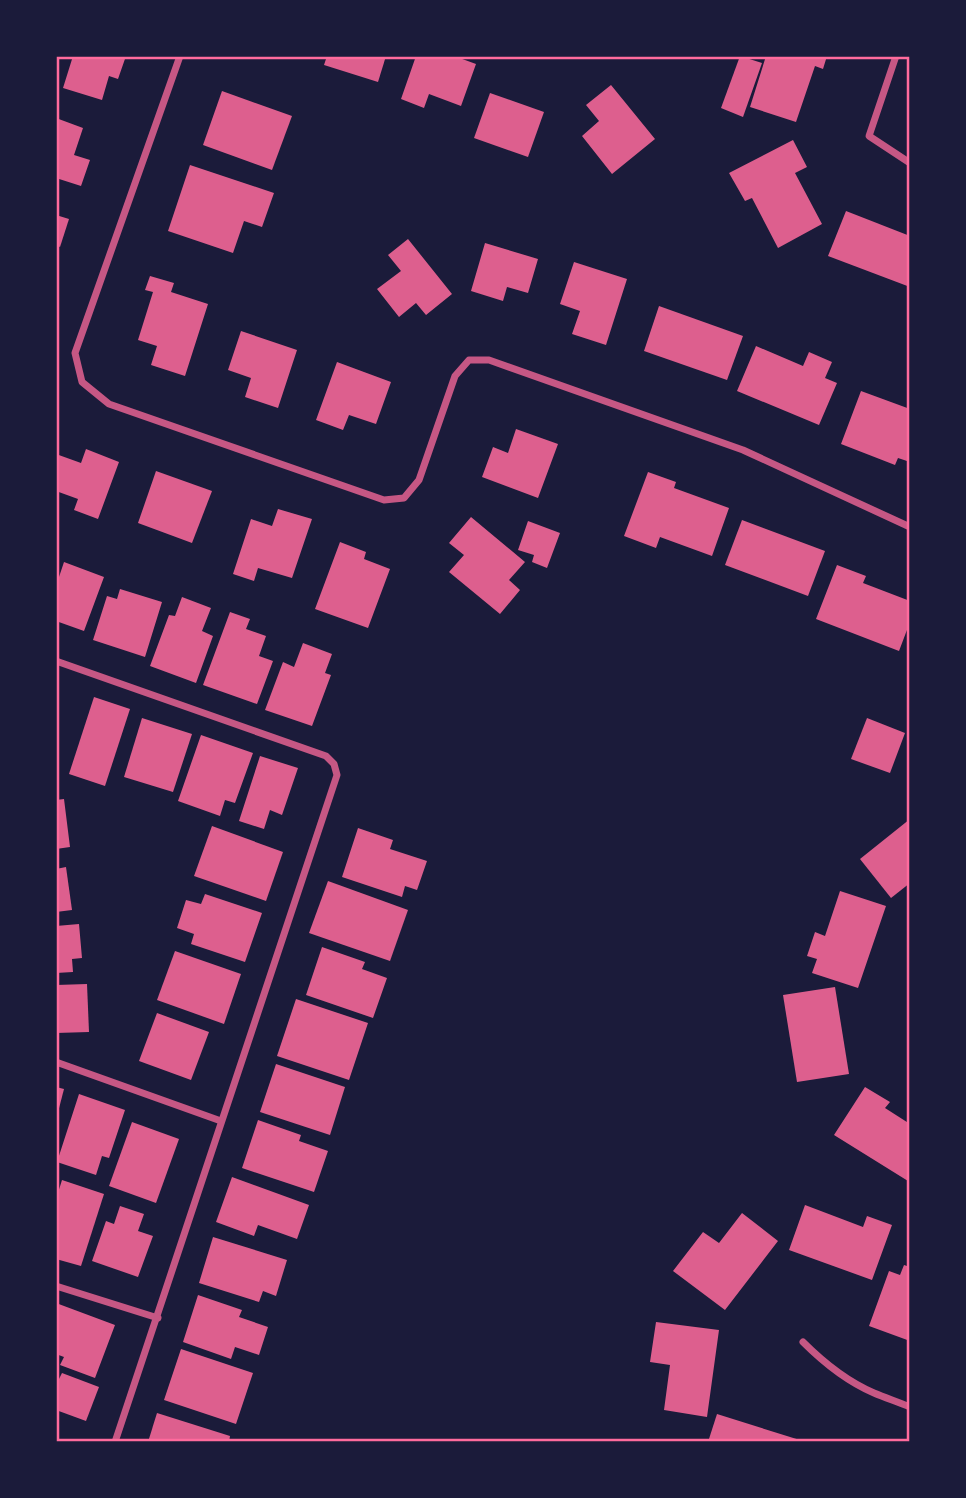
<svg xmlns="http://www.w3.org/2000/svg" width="966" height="1498" font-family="Barlow,sans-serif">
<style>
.building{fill:#dd5f8e}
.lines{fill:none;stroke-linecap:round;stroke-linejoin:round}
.minor{stroke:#c65784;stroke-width:7}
.neatline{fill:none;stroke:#ff6b9d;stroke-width:2.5}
</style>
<rect width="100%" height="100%" fill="#1b1b3a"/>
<g class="building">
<path d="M73 56H126L118 79 109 76 102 100 63 88Z"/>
<path d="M327 56H386L378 82 324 65Z"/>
<path d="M416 56H454L476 64 461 106 429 94 424 108 401 99Z"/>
<path d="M740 56 762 63 743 117 721 108Z"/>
<path d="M766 56H827L823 69 815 66 796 122 750 107Z"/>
<path d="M611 85 655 139 612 174 582 136 599 121 586 105Z"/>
<path d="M222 91 292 116 272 170 203 145Z"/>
<path d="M490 93 544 112 528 157 474 138Z"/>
<path d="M56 118 83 128 74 155 90 160 81 186 56 178Z"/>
<path d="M793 140 807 167 795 173 822 224 778 248 752 198 745 201 729 173Z"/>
<path d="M190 165 274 193 262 227 244 221 233 253 168 231Z"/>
<path d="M846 211 910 236V287L828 256Z"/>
<path d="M56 215 69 219 60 247 56 245Z"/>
<path d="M408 239 452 294 426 315 416 303 399 317 377 289 401 271 388 255Z"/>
<path d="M485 243 538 259 528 293 507 287 503 301 471 291Z"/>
<path d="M574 262 627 279 606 345 572 334 580 311 560 304Z"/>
<path d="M150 276 174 283 171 292 208 304 185 376 151 365 157 346 138 340 153 292 145 290Z"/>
<path d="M659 306 743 336 727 380 644 351Z"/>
<path d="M241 331 297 350 278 408 245 397 251 378 228 370Z"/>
<path d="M756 346 803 366 809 352 832 362 825 378 837 383 819 425 737 391Z"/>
<path d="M337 362 391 382 376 424 349 415 343 430 316 420Z"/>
<path d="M861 391 910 409V462L898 458 895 465 841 444Z"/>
<path d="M516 429 558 444 538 498 482 477 493 447 508 453Z"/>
<path d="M86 449 119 462 98 519 74 510 78 499 56 491V454L81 463Z"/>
<path d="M156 471 212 491 192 543 138 523Z"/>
<path d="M648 472 676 482 674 488 729 508 712 556 660 537 656 548 624 536Z"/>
<path d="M278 509 312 519 292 578 258 568 254 581 233 574 251 519 272 526Z"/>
<path d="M471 517 525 562 509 580 520 590 500 614 449 572 464 555 449 543Z"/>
<path d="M742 520 825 551 808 596 725 565Z"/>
<path d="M528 521 560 533 547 568 532 562 534 555 518 550Z"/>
<path d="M340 542 366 552 364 559 390 569 368 628 315 609Z"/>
<path d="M64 562 104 577 84 631 56 621V579L58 580Z"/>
<path d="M837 565 866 576 863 583 910 601V622L899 651 816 619Z"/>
<path d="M120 589 162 602 145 657 93 640 107 596 117 599Z"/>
<path d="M182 597 211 608 202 631 213 636 196 683 150 666 169 615 175 616Z"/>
<path d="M230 612 250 619 246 629 266 636 259 656 273 661 257 704 203 685Z"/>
<path d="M303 643 332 654 325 673 331 675 312 726 265 710 283 662 294 667Z"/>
<path d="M94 697 130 709 105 786 69 774Z"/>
<path d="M142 718 192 734 173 792 124 777Z"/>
<path d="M867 718 905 733 890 773 851 759Z"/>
<path d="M201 735 253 753 235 803 225 800 220 816 178 801Z"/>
<path d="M260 756 298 768 282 815 270 810 264 829 239 821Z"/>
<path d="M64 799 70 847 56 849V800Z"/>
<path d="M910 819V883L891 898 860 859Z"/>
<path d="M212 826 283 852 266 901 194 876Z"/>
<path d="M358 828 393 840 390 849 427 861 417 890 405 886 402 897 342 877Z"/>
<path d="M66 867 72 910 56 912V869Z"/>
<path d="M328 881 408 910 390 961 309 933Z"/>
<path d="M840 891 886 906 858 988 812 973 817 959 807 956 815 932 825 936Z"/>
<path d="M205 894 262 913 245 962 191 944 194 934 177 928 186 900 201 904Z"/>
<path d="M79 924 82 958 72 959 73 972 56 973V926Z"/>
<path d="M322 947 365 962 362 969 387 978 373 1018 306 995Z"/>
<path d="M175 951 241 974 224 1024 157 1000Z"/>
<path d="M87 984 89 1032 56 1033V985Z"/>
<path d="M835 987 849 1074 797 1082 783 995Z"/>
<path d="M296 999 368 1023 349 1080 277 1056Z"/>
<path d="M157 1013 209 1032 191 1080 139 1061Z"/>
<path d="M276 1064 345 1087 330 1135 260 1112Z"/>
<path d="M56 1087 64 1089 57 1116H56Z"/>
<path d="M865 1087 890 1102 885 1108 910 1124V1178L908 1181 834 1135Z"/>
<path d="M79 1094 125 1110 109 1158 102 1156 96 1175 57 1162Z"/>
<path d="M258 1120 301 1135 299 1141 328 1151 314 1192 242 1168Z"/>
<path d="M132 1122 179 1139 156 1203 109 1186Z"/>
<path d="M232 1177 309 1205 297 1239 258 1225 254 1236 216 1222Z"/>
<path d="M62 1180 104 1194 81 1266 56 1259V1199Z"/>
<path d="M805 1205 863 1227 867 1216 892 1225 872 1280 789 1250Z"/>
<path d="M120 1206 144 1214 138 1231 153 1236 138 1277 92 1261 106 1221 114 1224Z"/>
<path d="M742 1213 778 1241 725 1310 673 1271 703 1232 719 1243Z"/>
<path d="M213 1237 287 1260 276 1296 263 1291 259 1302 199 1283Z"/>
<path d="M904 1265 910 1267V1341L869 1326 889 1271 900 1275Z"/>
<path d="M198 1295 242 1310 239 1317 268 1327 259 1355 235 1347 231 1359 183 1342Z"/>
<path d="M56 1303 115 1325 95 1378 60 1365 64 1357 56 1354Z"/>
<path d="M656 1322 719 1330 707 1417 664 1410 670 1365 650 1362Z"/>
<path d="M181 1349 253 1373 236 1424 164 1400Z"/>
<path d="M62 1373 99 1387 86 1421 56 1410V1385Z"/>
<path d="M157 1413 230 1436 229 1442H148Z"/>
<path d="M717 1414 803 1441V1442H708Z"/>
</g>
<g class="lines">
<g class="minor">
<path d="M180 56 75 353 82 382 109 404 384 500 404 498 419 480 455 376 469 360H489L743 450 910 527"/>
<path d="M896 56 869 136 910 163"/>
<path d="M56 661 326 756 334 764 337 775 115 1442"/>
<path d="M56 1062 221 1121"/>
<path d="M56 1286 158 1318"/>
<path d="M803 1342C824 1363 846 1381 874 1393 886 1398 898 1402 910 1407"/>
</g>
</g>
<rect width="966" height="1498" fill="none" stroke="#1b1b3a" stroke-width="116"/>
<rect x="58" y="58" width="850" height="1382" class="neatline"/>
</svg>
